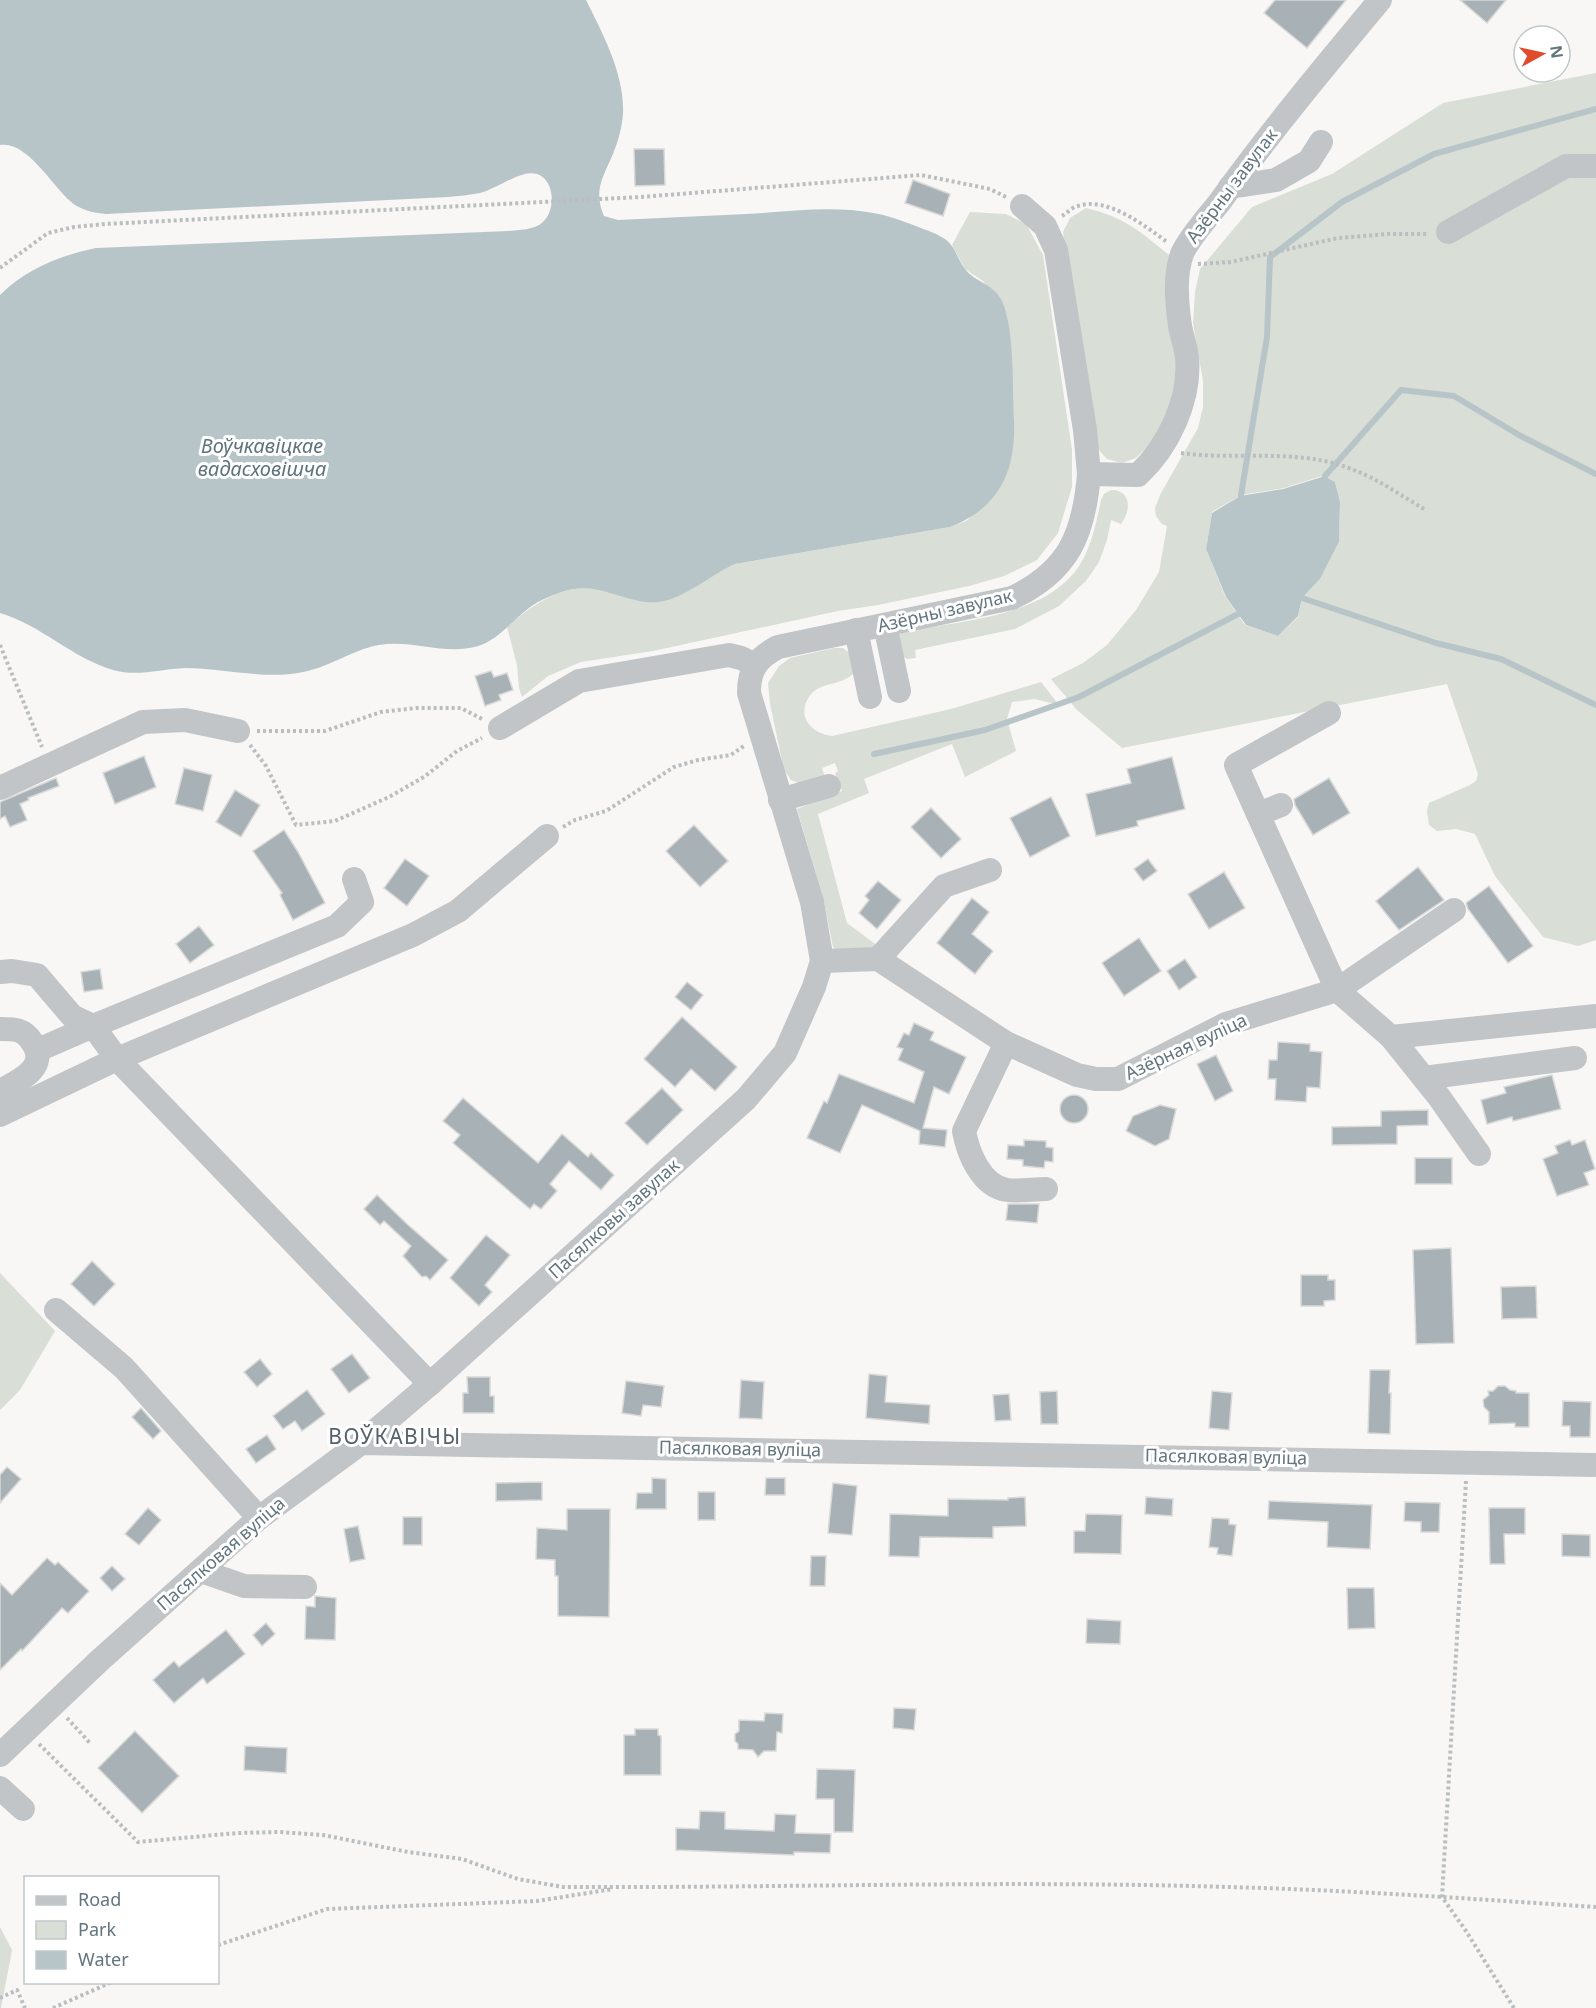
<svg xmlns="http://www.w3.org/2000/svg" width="1596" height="2008" font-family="'Noto Sans',sans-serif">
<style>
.green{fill:#d9ded6;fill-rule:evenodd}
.water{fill:#b8c5c8}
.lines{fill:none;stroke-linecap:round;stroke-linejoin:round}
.stream{stroke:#b8c5c8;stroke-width:6}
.building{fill:#a7b1b6;stroke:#d9d9d7;stroke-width:1.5}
.path{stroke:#bbbec0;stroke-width:4;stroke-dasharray:3 3;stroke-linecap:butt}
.minor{stroke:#c1c5c8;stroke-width:24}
.labels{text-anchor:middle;stroke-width:6;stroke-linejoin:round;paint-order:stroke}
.street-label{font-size:18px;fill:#63757f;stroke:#fff}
.water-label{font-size:20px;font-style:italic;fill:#5e747a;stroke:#fff}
.quarter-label{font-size:21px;letter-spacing:1.5px;fill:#55626a;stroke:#fff}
</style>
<rect width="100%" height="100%" fill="#f8f7f5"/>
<g class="green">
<path d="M1596 73V940L1578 946 1543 937 1495 876 1475 834 1456 829 1437 831 1429 825 1427 811 1429 803 1470 785 1476 781 1478 774 1447 684 1122 748 1077 710 1051 679 1083 663 1107 645 1136 610 1159 572 1167 526 1162 524 1156 516 1155 508 1161 493 1198 428 1203 407V381L1193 323 1195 292 1200 269 1252 207 1332 174 1443 103ZM1325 475 1335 482 1340 502 1339 542 1320 579 1302 598 1298 617 1278 636 1245 625 1225 596 1206 549 1212 512 1241 495 1284 488Z"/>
<path d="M1086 208C1126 218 1138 230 1169 255L1178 375 1171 408 1152 442 1136 458 1122 463 1107 459 1095 446 1063 232 1070 218Z"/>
<path d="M970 212 1006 214 1026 224 1043 255 1072 450V487L1058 533 1037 560 1004 576 969 586 878 605 838 611 653 651 581 662 548 676 522 697 519 688 517 665 507 627C536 602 568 580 607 591 623 595 644 604 661 601 688 596 710 574 735 564L950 527 966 521 990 500 1014 430 1010 338 1007 316 983 281 965 269 952 245Z"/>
<path d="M1111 490C1132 490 1131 511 1121 524L1111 520 1107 540 1099 562 1086 581 1059 606 1015 629 915 650 916 658 907 659 901 656 899 634C919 627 942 626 962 622 1001 615 1047 605 1074 573 1090 554 1096 524 1101 500L1104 494Z"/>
<path d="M834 648H843L851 654 854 673C840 687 819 681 809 697 796 717 812 734 832 736L951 709 1041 682 1059 705 1035 699 1012 702 1007 719 1016 751 965 777 952 744 864 779 869 793 818 814 847 923 878 946 840 954 833 947 823 897 797 809 842 791 835 773 838 771 835 763 822 768 825 777 801 784 791 780 784 770 770 704 768 683 779 666 790 658Z"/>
<path d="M0 1273 55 1331 20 1390 0 1410Z"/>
<path d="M0 1927 12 1950 1 2008H0Z"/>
</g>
<g class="water">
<path d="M0 0H586C603 34 625 75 623 114 622 127 618 142 613 154 603 177 593 191 604 216L618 220C661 218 703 216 746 214 787 212 831 205 873 213 888 215 902 221 916 226 926 230 936 233 945 239 956 247 957 259 965 269 976 283 993 283 1002 301 1015 330 1012 386 1014 419 1016 470 1001 507 950 527L735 564C711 574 685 599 658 602 626 605 599 580 565 591 553 595 539 600 529 608 513 620 498 640 478 646 445 656 412 639 379 645 351 650 327 669 298 673 261 679 222 668 185 668 161 669 137 677 113 670 72 658 41 625 0 613V295C26 269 61 255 96 248L508 231C519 230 534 230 543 222 556 210 555 180 537 174 521 169 497 189 480 193 470 195 458 196 448 197L106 214C95 213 85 211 75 205 54 190 28 140 0 145Z"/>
<path d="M1325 476 1335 482 1340 502 1339 542 1320 579 1302 598 1298 616 1278 636 1246 625 1226 597 1206 549 1212 513 1240 496 1283 489Z"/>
</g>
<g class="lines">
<g class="stream">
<path d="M1323 482 1325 476 1401 390 1454 396 1519 435 1596 474"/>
<path d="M1242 501 1241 495 1267 337 1270 257 1342 202 1434 154 1596 109"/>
<path d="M1296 600 1302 598 1436 643 1501 659 1596 705"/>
<path d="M874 754 985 730 1079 697 1238 614 1245 612"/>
</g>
</g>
<g class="building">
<path d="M1275 0H1346L1307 48 1264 13Z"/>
<path d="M1460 0H1506L1487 23Z"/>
<path d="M634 149H664L665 185 635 186Z"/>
<path d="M913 180 950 194 943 216 905 203Z"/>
<path d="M491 671 494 677 507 673 513 690 499 695 501 700 485 706 475 676Z"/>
<path d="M144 756 156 787 115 804 103 773Z"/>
<path d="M1172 757 1185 809 1137 821 1138 826 1096 836 1086 794 1131 783 1127 769Z"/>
<path d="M184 768 212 775 203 811 175 804Z"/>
<path d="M56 778 59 786 28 798 29 800 20 804 27 820 10 827 5 816 0 819V802Z"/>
<path d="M1329 778 1350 813 1313 835 1295 805 1294 799Z"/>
<path d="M235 790 260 805 241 837 216 822Z"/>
<path d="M1051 797 1070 836 1030 857 1010 818Z"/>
<path d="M931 808 961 839 941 858 911 827Z"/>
<path d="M694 825 728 861 700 887 666 851Z"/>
<path d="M284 830 298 852 325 903 293 920 280 895 282 893 253 851Z"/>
<path d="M405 859 429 876 407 906 384 888Z"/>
<path d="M1148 859 1157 871 1143 881 1134 869Z"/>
<path d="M1418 867 1444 900 1399 930 1376 901Z"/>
<path d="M1224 872 1245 908 1209 929 1188 894Z"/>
<path d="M878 881 901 900 877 929 859 913 869 900 865 896Z"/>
<path d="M1489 886 1533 946 1508 963 1468 909 1466 903Z"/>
<path d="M972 898 989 912 972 934 993 951 975 974 937 943Z"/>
<path d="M199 926 214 945 190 963 176 944Z"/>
<path d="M1139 938 1161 971 1124 996 1102 963Z"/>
<path d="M1185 959 1197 977 1179 990 1167 971Z"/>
<path d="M100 969 103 989 84 992 81 972Z"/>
<path d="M687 982 703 995 691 1010 675 997Z"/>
<path d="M682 1017 737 1067 715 1091 691 1069 675 1087 644 1059Z"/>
<path d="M914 1023 934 1032 930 1040 966 1057 949 1094 934 1087 923 1128 947 1130 945 1147 919 1144 920 1131 862 1105 840 1153 807 1138 824 1101 827 1103 839 1074 914 1103 924 1072 898 1060 903 1049 897 1047 904 1033 909 1035Z"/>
<path d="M1278 1042 1310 1044V1051L1322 1052 1320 1088 1307 1087 1306 1102 1275 1100 1276 1079H1268L1269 1060H1277Z"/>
<path d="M1216 1055 1233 1091 1215 1101 1197 1064Z"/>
<path d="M1552 1075 1561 1109 1513 1121 1512 1117 1487 1124 1481 1100 1506 1093 1504 1087Z"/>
<path d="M662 1088 683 1110 647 1145 625 1123Z"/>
<circle cx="1074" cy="1109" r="14"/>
<path d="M463 1098 538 1163 562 1134 588 1157 591 1153 614 1175 601 1190 569 1161 550 1184 557 1191 541 1209 534 1204 530 1209 453 1143 460 1135 443 1121Z"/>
<path d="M1160 1105 1176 1109 1169 1139 1155 1146 1126 1131 1133 1116Z"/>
<path d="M1428 1110V1125L1397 1126V1144L1332 1145V1127L1381 1126V1111Z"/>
<path d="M1024 1140 1046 1141V1147L1053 1148V1162L1045 1161 1044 1168 1023 1166V1160L1007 1159 1008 1145 1024 1146Z"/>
<path d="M1570 1140 1572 1145 1585 1140 1595 1169 1584 1173 1589 1185 1557 1196 1543 1159 1558 1153 1555 1146Z"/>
<rect x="1415" y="1158" width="37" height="26"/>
<path d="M377 1195 407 1224 448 1260 430 1280 426 1276 422 1277 403 1256 411 1246 384 1221 380 1225 364 1209Z"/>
<path d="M1008 1204H1039L1037 1223 1006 1220Z"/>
<path d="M486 1235 510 1255 485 1285 492 1292 479 1306 450 1278Z"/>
<path d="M1451 1248 1454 1343 1416 1344 1413 1250Z"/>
<path d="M92 1261 115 1284 94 1306 71 1284Z"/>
<path d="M1301 1275H1328V1280H1335V1300L1324 1301V1306H1301Z"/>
<path d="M1536 1286 1537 1318 1502 1319 1501 1287Z"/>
<path d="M352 1354 370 1378 349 1393 331 1369Z"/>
<path d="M260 1359 272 1374 257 1387 244 1372Z"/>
<path d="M1370 1370H1390L1389 1393H1391L1390 1434 1368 1433Z"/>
<path d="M869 1374 887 1376 885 1402 930 1405 929 1424 866 1418Z"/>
<path d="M467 1377H490V1396H494V1413H463V1393H468Z"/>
<path d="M741 1380 764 1382 762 1419 739 1418Z"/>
<path d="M626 1381 664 1386 661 1407 643 1405 641 1416 622 1413Z"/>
<path d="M1498 1386H1505L1510 1390 1516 1391V1393H1529V1427H1515V1423L1489 1424V1412L1484 1407 1483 1400 1489 1395 1488 1391H1493Z"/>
<path d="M307 1390 325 1414 302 1431 295 1421 283 1429 273 1416Z"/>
<path d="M1057 1391 1058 1424H1041L1040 1392Z"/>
<path d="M1212 1391 1232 1393 1229 1430 1209 1428Z"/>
<path d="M1009 1394 1011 1420 995 1421 993 1395Z"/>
<path d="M1563 1401 1591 1402 1590 1437H1570V1426H1562Z"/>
<path d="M141 1408 161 1431 153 1439 132 1417Z"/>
<path d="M267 1435 276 1449 256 1463 246 1449Z"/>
<path d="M7 1467 21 1479 0 1503V1475Z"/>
<path d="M652 1478 666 1479V1509H636L637 1493H652Z"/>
<path d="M766 1478H785V1495H765Z"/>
<path d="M542 1482V1500L496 1501V1483Z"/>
<path d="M833 1483 857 1486 852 1535 828 1533Z"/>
<rect x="698" y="1492" width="17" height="28"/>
<path d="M1025 1497 1026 1526 993 1527V1538L920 1537 919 1557 889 1556 890 1514 948 1516V1499L1008 1500V1498Z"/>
<path d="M1146 1497 1173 1499 1172 1516 1145 1514Z"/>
<path d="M1269 1501 1372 1505 1370 1549 1327 1547 1328 1522 1268 1519Z"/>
<path d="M1405 1502 1440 1503 1439 1532H1421V1522L1404 1521Z"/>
<path d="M148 1508 161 1520 139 1545 125 1534Z"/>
<path d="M1489 1508H1525V1534H1504L1505 1564H1490Z"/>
<path d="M567 1509H610L609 1617 558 1616V1576H555V1560L536 1559 537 1528 567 1530Z"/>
<path d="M1086 1514 1122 1515 1121 1554 1074 1553V1531H1085Z"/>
<rect x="403" y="1517" width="19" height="28"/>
<path d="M1212 1518 1229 1519V1524L1236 1525 1232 1556 1217 1554 1218 1548 1209 1547Z"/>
<path d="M358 1526 365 1559 350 1562 344 1529Z"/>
<path d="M1562 1534 1590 1535V1557L1562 1556Z"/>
<path d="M811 1556H826L825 1586H810Z"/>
<path d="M47 1558 55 1565 58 1562 89 1591 68 1613 62 1608 22 1651 21 1649 0 1670V1583L12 1595Z"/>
<path d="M112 1566 125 1579 112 1591 100 1578Z"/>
<path d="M1347 1588H1374L1375 1628 1348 1629Z"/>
<path d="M315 1596 336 1598 335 1640 305 1639 306 1606 315 1607Z"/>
<path d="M1087 1619 1121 1621 1120 1644 1086 1643Z"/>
<path d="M266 1623 275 1634 262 1646 253 1635Z"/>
<path d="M226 1630 245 1654 207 1684 203 1678 174 1703 153 1680 174 1661 179 1667Z"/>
<path d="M894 1708 916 1709 914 1730 893 1728Z"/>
<path d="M765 1713 783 1714 782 1733 777 1732 776 1751H764L758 1757 753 1750 738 1749V1744L735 1741V1734L739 1731V1720L764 1721Z"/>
<path d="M635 1729H658V1735L661 1736V1775H624V1735H635Z"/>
<path d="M135 1731 179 1776 142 1813 98 1768Z"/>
<path d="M245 1746 287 1748 286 1773 244 1770Z"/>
<path d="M817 1769 855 1770 853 1832H834V1799H816Z"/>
<path d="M700 1811 725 1812V1829L774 1831 775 1814 796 1815 795 1833 831 1834 830 1853 794 1852V1855L676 1850V1828L699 1829Z"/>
</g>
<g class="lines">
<g class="path">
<path d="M1062 216C1067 213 1072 207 1078 206 1107 196 1145 226 1167 242"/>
<path d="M1198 264 1231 262 1338 238 1388 234H1428"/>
<path d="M0 268 48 233 74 227 105 224 641 197 921 175 990 189 1006 197"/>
<path d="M1181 453C1238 461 1299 447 1354 470 1378 479 1403 497 1426 510"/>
<path d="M0 645 42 747"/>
<path d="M257 731H325L381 712 416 708H461L484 720"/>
<path d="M250 745 266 766 296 825 335 821 389 797 424 777 457 751 482 738"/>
<path d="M563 827 575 820 606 811 674 767 698 760 731 755 745 745"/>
<path d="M1466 1481 1442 1897 1466 1931 1514 2008"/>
<path d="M67 1718 90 1743"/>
<path d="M39 1744 138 1842 237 1833 279 1832 323 1835 408 1852 462 1859 518 1879 563 1887C785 1888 1006 1880 1228 1887 1351 1890 1473 1899 1596 1907"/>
<path d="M218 1945 327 1909 537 1901 613 1889"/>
<path d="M0 1998 17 1990 25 2008"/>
<path d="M53 2008 112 1982"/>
</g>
<g class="minor">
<path d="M1230 187 1276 180 1309 161 1321 142"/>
<path d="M1022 206 1045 226 1056 250 1085 430 1089 474"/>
<path d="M1448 232 1566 166H1596"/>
<path d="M885 625 899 691"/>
<path d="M856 630 870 697"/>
<path d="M1329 713 1236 765 1337 990 1454 910"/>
<path d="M500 728 579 681 729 655 741 658 755 665"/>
<path d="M0 788 143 722 185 720 238 731"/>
<path d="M780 800 829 786"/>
<path d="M1258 814 1281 805"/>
<path d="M878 959 944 886 990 870"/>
<path d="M822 961 878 959 1006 1043 1077 1075 1096 1079H1118L1226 1024 1337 990 1391 1037 1596 1016"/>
<path d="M0 972 12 971 37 975 72 1016 93 1026 117 1059 430 1384"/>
<path d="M0 1029C15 1029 24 1029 32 1042 50 1067 19 1081 0 1091"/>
<path d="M1391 1037 1439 1097 1479 1154"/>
<path d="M1006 1043 964 1131C968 1153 981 1186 1007 1190 1019 1192 1034 1189 1046 1189"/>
<path d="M38 1050 93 1026 337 926 362 902 354 879"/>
<path d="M1424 1078 1575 1058"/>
<path d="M0 1115 117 1059 413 935 458 911 547 836"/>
<path d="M56 1310 124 1368 259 1518"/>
<path d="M361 1443 430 1384 746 1099 785 1053 814 987 822 961 812 902 749 693C749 669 757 658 778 647L1012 598C1069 571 1084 534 1089 474L1138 475C1168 447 1191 400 1187 357 1186 347 1182 337 1180 326 1177 304 1174 276 1182 254 1187 241 1209 215 1219 203 1269 133 1325 66 1380 0"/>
<path d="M201 1571 244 1586 305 1587"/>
<path d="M0 1755 99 1661 259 1518 361 1443 1596 1465"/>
<path d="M0 1788 23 1809"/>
</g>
</g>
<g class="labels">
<g class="street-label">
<text transform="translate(1232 186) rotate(-53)" y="6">Азёрны завулак</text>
<text transform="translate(945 611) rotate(-13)" y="6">Азёрны завулак</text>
<text transform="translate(1186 1047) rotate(-25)" y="6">Азёрная вуліца</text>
<text transform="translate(614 1219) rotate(-42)" y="6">Пасялковы завулак</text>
<text transform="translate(740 1449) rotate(1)" y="6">Пасялковая вуліца</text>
<text transform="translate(1226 1457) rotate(1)" y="6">Пасялковая вуліца</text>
<text transform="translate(221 1554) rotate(-41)" y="6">Пасялковая вуліца</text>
</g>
<g class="water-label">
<text x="262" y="453">Воўчкавіцкае<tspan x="262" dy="23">вадасховішча</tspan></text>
</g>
<g class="quarter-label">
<text x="395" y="1444">ВОЎКАВІЧЫ</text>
</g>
</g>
<rect x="24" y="1876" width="195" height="108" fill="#ffffff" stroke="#c1c8cc" stroke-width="1.5"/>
<rect x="36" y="1896" width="30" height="9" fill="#c1c5c8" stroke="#c1c8cc" stroke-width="1.5"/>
<text x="78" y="1906" font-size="18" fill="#63757f">Road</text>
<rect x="36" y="1921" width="30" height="18" fill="#d9ded6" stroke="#c1c8cc" stroke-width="1.5"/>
<text x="78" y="1936" font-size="18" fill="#63757f">Park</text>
<rect x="36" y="1951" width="30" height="18" fill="#b8c5c8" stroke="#c1c8cc" stroke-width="1.5"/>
<text x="78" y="1966" font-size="18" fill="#63757f">Water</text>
<g transform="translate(1542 54) rotate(82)"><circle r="28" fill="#ffffff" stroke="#c1c8cc" stroke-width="1.5"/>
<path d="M0-4.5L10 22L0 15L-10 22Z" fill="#e04b2c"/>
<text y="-9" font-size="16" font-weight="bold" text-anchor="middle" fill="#63757f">N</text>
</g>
</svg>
